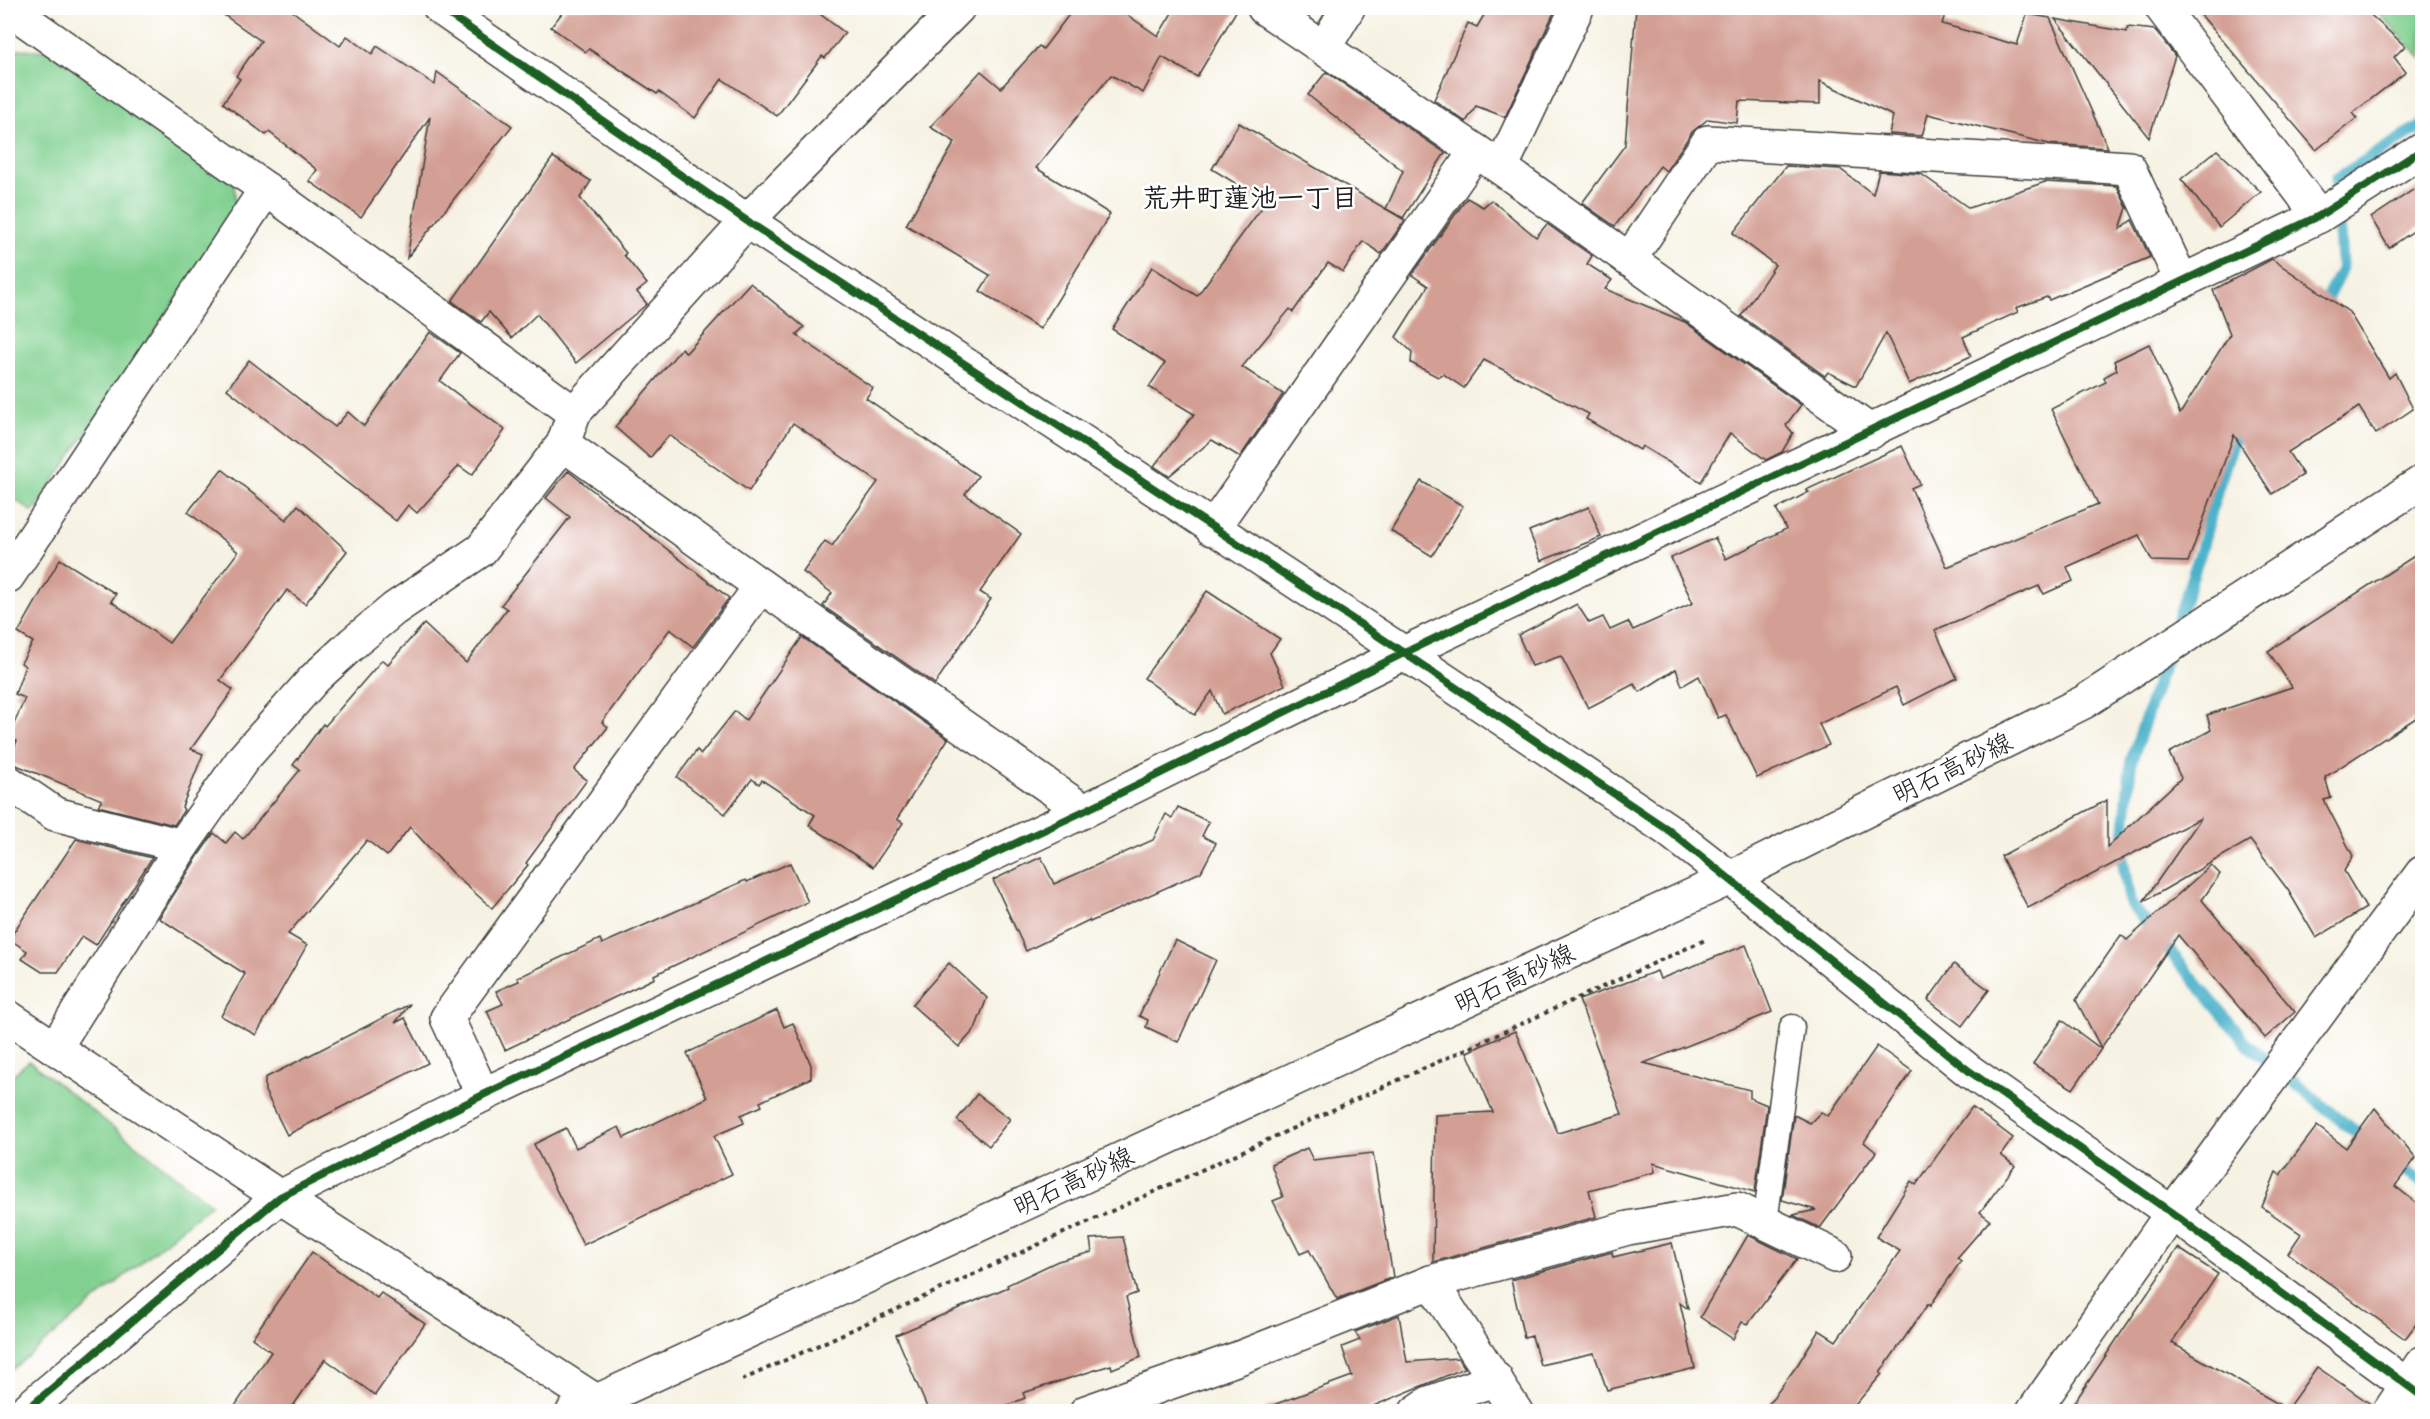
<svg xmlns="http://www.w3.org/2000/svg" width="2430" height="1419" font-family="Caveat,'Klee One',sans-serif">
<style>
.green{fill:#81d090;stroke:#4e7656;stroke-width:1.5}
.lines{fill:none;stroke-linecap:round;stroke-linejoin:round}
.stream{stroke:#4ab1c9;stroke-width:12}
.building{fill:#d39e93}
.service-casing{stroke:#3d3c3a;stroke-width:27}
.minor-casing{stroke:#3d3c3a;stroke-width:36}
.tertiary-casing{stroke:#3d3c3a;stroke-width:36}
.secondary-casing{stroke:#3d3c3a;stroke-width:36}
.path{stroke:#3d3c3a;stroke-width:4;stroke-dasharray:4.5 4.5;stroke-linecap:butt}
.service{stroke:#fff;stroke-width:24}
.minor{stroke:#fff;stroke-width:33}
.tertiary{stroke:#fff;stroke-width:33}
.secondary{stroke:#fff;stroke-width:33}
.cycleway-casing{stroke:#fff;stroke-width:11}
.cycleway{stroke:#1b5e20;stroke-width:8}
.labels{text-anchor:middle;stroke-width:5;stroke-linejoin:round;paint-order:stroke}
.street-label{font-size:26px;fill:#1c1c1c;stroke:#fff}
.neighbourhood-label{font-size:27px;font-weight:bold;fill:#1c1c1c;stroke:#fff}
</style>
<rect width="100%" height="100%" fill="#fff"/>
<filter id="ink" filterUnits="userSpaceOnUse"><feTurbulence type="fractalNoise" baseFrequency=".0167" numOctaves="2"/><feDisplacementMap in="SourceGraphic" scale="12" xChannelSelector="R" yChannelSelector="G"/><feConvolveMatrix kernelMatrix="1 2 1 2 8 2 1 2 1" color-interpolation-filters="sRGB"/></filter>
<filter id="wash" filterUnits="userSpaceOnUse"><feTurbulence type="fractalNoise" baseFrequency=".008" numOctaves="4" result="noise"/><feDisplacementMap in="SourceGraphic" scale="24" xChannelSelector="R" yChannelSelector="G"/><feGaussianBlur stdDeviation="1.35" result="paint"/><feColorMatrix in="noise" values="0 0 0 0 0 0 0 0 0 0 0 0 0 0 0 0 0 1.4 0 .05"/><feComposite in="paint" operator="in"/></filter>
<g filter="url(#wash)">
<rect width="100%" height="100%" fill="#f6f2e3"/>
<g class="green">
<path d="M2374 8H2422L2421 58Z"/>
<path d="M18 49 49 51 234 183 236 210 33 512 8 495V65Z"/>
<path d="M29 1061 211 1204 8 1373V1079Z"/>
</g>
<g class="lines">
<g class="stream">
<path d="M2320 311 2342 269 2336 179 2422 125"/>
<path d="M2172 637 2200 554 2218 487 2240 422"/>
<path d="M2166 657 2131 762 2122 855 2130 903 2247 1044 2370 1144"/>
<path d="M2393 1161 2422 1183"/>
</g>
</g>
<g id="blocks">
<g class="building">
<path d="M214 8H288L340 46 347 36 372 54 377 46 435 85 437 72 512 126 407 258 430 117 361 217 309 181 317 170 269 132 266 135 223 103 240 79 236 76 261 41Z"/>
<path d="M566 8H812L845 33 825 58 822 56 777 116 722 79 695 118 659 92 657 94 589 49 586 52 551 27Z"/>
<path d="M1074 8H1117L1158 36 1175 8H1238L1197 77 1162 57 1143 93 1111 75 1036 168 1110 214 1040 329 980 291 990 275 906 225 955 142 930 127 981 71 1001 88 1039 46 1043 49Z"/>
<path d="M1488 8H1556L1505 117 1476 106 1466 122 1434 100 1468 23 1477 27Z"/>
<path d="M1636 8H1689L1726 12V8H1947L1942 24 2017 45 2027 14 2050 18 2108 148 2049 144 1928 114 1922 136 1889 134 1893 116 1820 81V104L1739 101 1737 123 1708 119 1692 132 1666 171 1660 166 1615 226 1582 203 1625 145Z"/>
<path d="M2195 8H2363L2405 46 2394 57 2406 72 2353 113 2357 118 2316 150Z"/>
<path d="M2055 19 2127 32 2128 27 2155 30 2175 56 2149 138Z"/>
<path d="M1326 72 1445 153 1403 218 1386 209 1403 171 1308 95Z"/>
<path d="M1239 123 1405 220 1381 254 1363 241 1343 272 1328 263 1293 312 1290 309 1242 367 1283 394 1240 457 1212 440 1169 476 1154 466 1194 414 1149 387 1165 363 1112 329 1152 267 1197 296 1266 202 1212 169Z"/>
<path d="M2217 150 2261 192 2219 227 2181 179Z"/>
<path d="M553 157 591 181 580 198 626 253 624 255 647 284 637 292 647 304 576 363 537 314 512 338 489 312 481 322 452 301Z"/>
<path d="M1786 166 1840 169 1873 194 1879 171 1921 174 1969 208 2045 182 2117 186 2127 208 2120 229 2132 220 2150 257 2049 300 2047 297 2016 308 2018 312 1963 337 1971 356 1909 384 1886 333 1856 386 1828 372 1825 376 1741 316 1775 265 1733 233Z"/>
<path d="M2422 184V225L2389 248 2371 218Z"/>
<path d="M1467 198 1483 207 1491 200 1536 237 1547 224 1592 256 1587 264 1612 280 1605 289 1685 322 1801 405 1786 425 1793 433 1782 452 1766 460 1730 433 1701 482 1642 446 1640 450 1586 419 1589 414 1484 360 1464 388 1443 374 1438 377 1411 363 1412 352 1396 337 1428 286 1412 275Z"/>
<path d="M2272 259 2349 312 2389 378 2395 373 2413 409 2376 434 2359 407 2288 452 2303 475 2272 494 2234 435 2188 562 2152 561 2139 535 2067 567 2073 581 2044 594 2039 586 1935 630 1957 678 1904 705 1896 687 1819 724 1829 745 1757 778 1726 715 1718 718 1699 676 1682 686 1676 669 1640 692 1634 684 1588 708 1561 656 1532 666 1518 635 1577 604 1589 623 1603 617 1610 630 1628 622 1633 630 1693 603 1671 558 1715 538 1726 559 1786 529 1776 509 1809 492 1806 490 1902 446 1920 484 1911 488 1947 567 2098 504 2051 409 2106 382 2104 377 2117 370 2114 361 2149 344 2180 414 2230 334 2213 290Z"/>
<path d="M750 283 804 327 796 335 873 388 866 398 978 476 965 494 1021 534 980 592 991 599 935 684 823 606 832 593 803 572 825 541 832 546 878 482 793 423 749 491 669 435 650 458 615 427 682 348 686 353Z"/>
<path d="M430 332 460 353 440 381 505 430 472 475 459 466 417 513 408 505 396 521 227 389 249 360 335 427 348 412 364 426Z"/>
<path d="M222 469 286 520 298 505 347 551 305 604 287 590 220 680 233 690 191 749 203 754 182 807 184 810 174 825 98 806 102 800 9 762 17 741 8 738 25 698 15 694 25 666 21 663 33 642 18 633 60 559 116 594 111 601 169 643 238 552 188 512Z"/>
<path d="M568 471 729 598 693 647 670 629 602 722 608 727 574 770 587 780 526 863 528 865 492 908 452 873 410 827 387 856 367 840 288 934 307 945 256 1035 221 1016 245 974 159 918 198 856 214 833 226 843 235 832 243 839 300 770 293 765 323 724 325 726 382 660 388 664 424 624 466 663 507 609 501 605 570 517 546 498Z"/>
<path d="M1421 481 1463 506 1432 556 1391 531Z"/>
<path d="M1589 507 1601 537 1541 561 1529 531Z"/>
<path d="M2422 551V714L2325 777 2331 798 2324 800 2353 856 2344 871 2366 908 2316 938 2288 890 2250 840 2143 902 2201 818 2028 908 2001 856 2107 800V847L2181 778 2169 753 2211 730 2207 715 2292 687 2268 651Z"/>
<path d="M1207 591 1280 639 1270 653 1285 685 1222 714 1212 691 1195 715 1144 678Z"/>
<path d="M802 637 948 739 897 819 903 823 873 867 809 825 815 815 762 780 759 784 752 779 725 814 677 777 697 750 701 754 735 711 746 720Z"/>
<path d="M1178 807 1209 822 1202 836 1216 843 1201 872 1090 922 1089 920 1026 951 993 880 1041 857 1054 884 1153 840 1166 814 1172 818Z"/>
<path d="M76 839 152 858 96 945 82 936 58 972H42L22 959 27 951 9 939Z"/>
<path d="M790 863 808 902 654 975 655 978 505 1050 487 1011 503 1004 496 991 519 981 517 978 600 939 602 944 746 880 747 882Z"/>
<path d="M2211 865 2220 874 2202 900 2295 1012 2265 1038 2178 935 2101 1048 2076 1000 2121 935 2127 940Z"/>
<path d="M1175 940 1216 960 1178 1042 1146 1027 1148 1020 1139 1016Z"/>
<path d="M1746 945 1772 1012 1644 1063 1750 1090V1098L1767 1105 1755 1192 1653 1163 1655 1172 1589 1190 1596 1217 1433 1262 1435 1115 1493 1112 1467 1052 1515 1031 1558 1133 1622 1114 1579 1000 1657 971 1660 979Z"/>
<path d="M949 963 987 998 975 1029 959 1047 912 1005Z"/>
<path d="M1954 964 1989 990 1962 1026 1928 1000Z"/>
<path d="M410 1004 395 1023 405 1018 428 1063 287 1135 265 1091V1078Z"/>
<path d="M777 1010 784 1027 793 1023 811 1065V1078L760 1102 762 1106 741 1115 744 1123 714 1136 732 1174 583 1245 534 1144 566 1128 576 1148 619 1127 624 1138 707 1098 687 1053Z"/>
<path d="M2062 1020 2101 1049 2073 1089 2033 1064Z"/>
<path d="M1877 1046 1912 1071 1864 1142 1876 1152 1820 1228 1793 1215 1816 1210 1782 1200 1794 1115 1810 1123 1821 1112 1828 1116Z"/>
<path d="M977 1094 1010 1119 989 1146 957 1120Z"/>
<path d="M1972 1107 2013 1138 2001 1155 2015 1166 1980 1212 1990 1220 1957 1258 1961 1261 1930 1306 1928 1304 1880 1373 1882 1374 1849 1412H1763L1798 1364 1819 1330 1836 1341 1900 1251 1876 1237 1911 1181 1916 1185Z"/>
<path d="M2375 1108 2416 1158 2395 1186 2422 1207V1316L2405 1339 2288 1253 2301 1234 2262 1207 2276 1172 2280 1175 2317 1126 2346 1148Z"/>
<path d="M1307 1148 1313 1160 1373 1153 1393 1277 1337 1299 1309 1250 1300 1254 1273 1201 1283 1197 1271 1164Z"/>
<path d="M1748 1235 1797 1259 1748 1324 1742 1322 1733 1339 1700 1317Z"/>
<path d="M1123 1237 1137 1293 1126 1297 1141 1357 1112 1369 1111 1365 1023 1393 1025 1398 996 1410 929 1412 896 1335 1008 1287 1007 1285 1058 1261 1092 1252 1090 1239Z"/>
<path d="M1672 1243 1688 1309 1680 1303 1695 1368 1607 1390 1594 1353 1540 1365 1532 1336 1524 1338 1511 1280 1612 1252 1613 1257Z"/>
<path d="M2178 1248 2218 1274 2172 1343 2287 1409 2317 1367 2372 1405 2370 1412H2068Z"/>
<path d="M312 1252 377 1298 381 1293 425 1324 375 1395 325 1359 289 1412H231L271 1352 252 1338Z"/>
<path d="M1399 1315 1407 1362 1458 1358 1465 1368 1359 1412H1266L1265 1408 1352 1376 1342 1347 1360 1340 1355 1332Z"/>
</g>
</g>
</g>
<g filter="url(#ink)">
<use href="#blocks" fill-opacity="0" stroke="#3d3c3a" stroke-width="1.5"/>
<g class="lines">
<g class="service-casing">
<path id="service" d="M1765 1222 1792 1027"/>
</g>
<g class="minor-casing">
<g id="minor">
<path d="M8 8 266 189 574 413"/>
<path d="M1264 8 1501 168 1871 432"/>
<path d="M2162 8 2319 216"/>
<path d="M1324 48 1348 8"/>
<path d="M1501 168 1577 8"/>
<path d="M1629 260 1708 142 2129 168 2182 282"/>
<path d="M563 444 761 586 1084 811"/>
<path d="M1212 529 1476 151"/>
<path d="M8 576 266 189"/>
<path d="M8 782 55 814 182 846"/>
<path d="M1730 878 1969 1071 2172 1213 2422 1396"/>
<path d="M8 1017 280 1197 613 1412"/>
<path d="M55 1048 182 846 243 759 314 679 353 643 394 609 481 550 563 444 574 413 747 221 958 8"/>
<path d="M483 1095 447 1018 761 586"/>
<path d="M1431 1282 1516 1412"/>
<path d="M24 1412 280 1197 483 1095 1084 811 1404 653 2319 216 2422 150"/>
<path d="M1086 1412 1239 1358 1431 1282 1628 1228 1737 1209 1835 1256"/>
<path d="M1416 1412 1429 1403 1496 1379"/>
<path d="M2033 1412 2172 1213 2422 873"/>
<path d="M2389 1412 2422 1363"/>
</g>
</g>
<g class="tertiary-casing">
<path id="tertiary" d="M440 8 747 221 1404 653 1667 829 1730 878"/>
</g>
<g class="secondary-casing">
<path id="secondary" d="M573 1412 1730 878 2084 702 2422 482"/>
</g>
<path class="path" d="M742 1380 1707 939"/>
<use href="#service" class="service"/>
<use href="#minor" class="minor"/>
<use href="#tertiary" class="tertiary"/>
<use href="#secondary" class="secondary"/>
<g class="cycleway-casing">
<g id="cycleway">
<path d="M440 8 747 221 1404 653 1667 829 1969 1071 2172 1213 2422 1396"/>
<path d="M24 1412 280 1197 483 1095 1084 811 1404 653 2319 216 2422 150"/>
</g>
</g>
<use href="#cycleway" class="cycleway"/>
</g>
</g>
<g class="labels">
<g class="street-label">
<text transform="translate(1952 768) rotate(-26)" y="9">明石高砂線</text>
<text transform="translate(1514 978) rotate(-25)" y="9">明石高砂線</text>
<text transform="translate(1073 1181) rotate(-25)" y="9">明石高砂線</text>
</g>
<g class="neighbourhood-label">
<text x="1250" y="207">荒井町蓮池一丁目</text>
</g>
</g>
<rect width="2430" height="1419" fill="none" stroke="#fff" stroke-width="30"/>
</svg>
